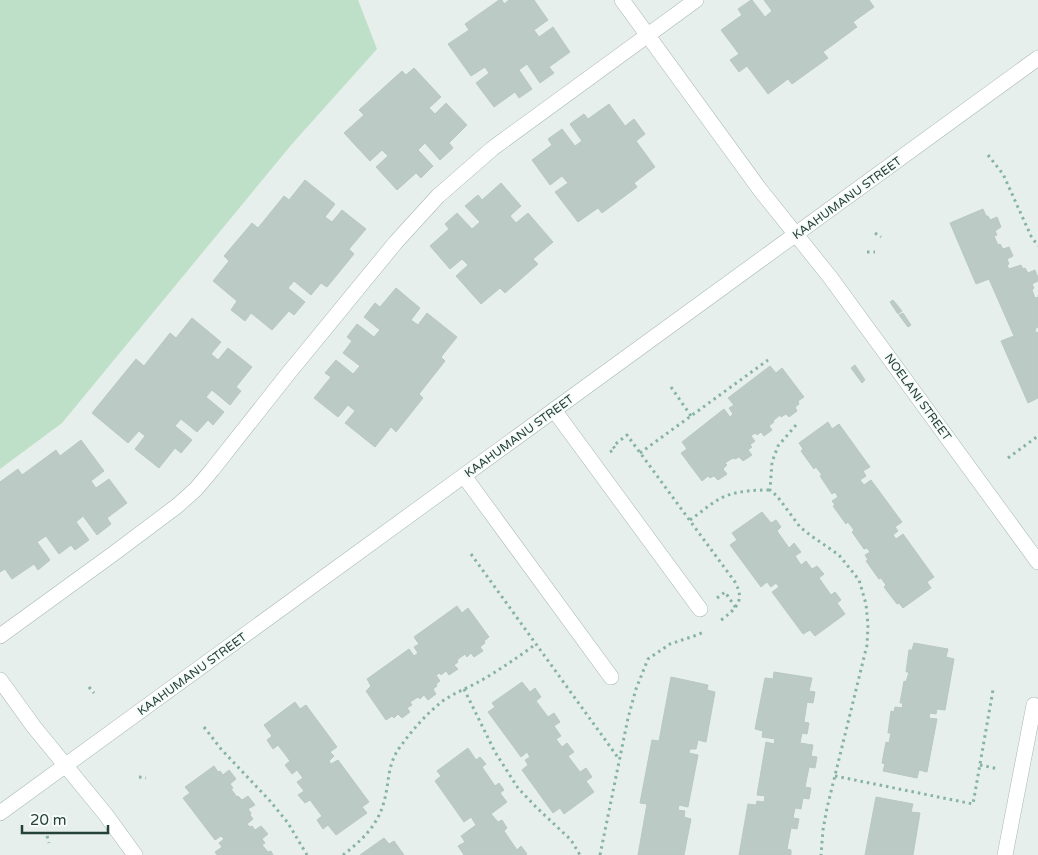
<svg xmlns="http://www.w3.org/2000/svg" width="1038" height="855" font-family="'Varela Round',sans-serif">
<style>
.green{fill:#bfe0c8}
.building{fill:#bbcac4;stroke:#b8c9c2}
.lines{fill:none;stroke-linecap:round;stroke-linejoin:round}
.minor-casing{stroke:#a8b8b2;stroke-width:16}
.path{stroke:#86b3a5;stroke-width:3;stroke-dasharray:2.5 4;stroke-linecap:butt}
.minor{stroke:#fff;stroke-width:15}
.labels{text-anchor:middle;stroke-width:4;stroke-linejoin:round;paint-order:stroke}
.street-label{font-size:12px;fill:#24423a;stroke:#f7fbf9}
</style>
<rect width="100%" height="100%" fill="#e6efeb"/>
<path class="green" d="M0 0H358L377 49 292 144 62 423 0 469Z"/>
<g class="building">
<path d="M499 0H502L504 4 509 0H534L548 20 534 30 539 37 553 27 570 52 549 67 554 73 540 83 527 64 519 70 532 89 519 98 515 92 494 107 476 83 489 73 485 67 471 76 448 44 469 30 465 24Z"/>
<path d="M751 0H752L765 17 772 11 764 0H869L874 7 853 22 857 27 823 52 828 58 792 84 788 79 768 94 747 66 739 72 730 60 739 54 721 30 742 15 738 9Z"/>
<path d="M414 68 441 97 429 108 435 114 446 103 467 125 449 143 453 148 440 160 425 143 418 150 433 166 421 178 416 173 397 190 376 167 388 156 382 150 370 161 344 133 364 115 359 110 402 71 406 75Z"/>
<path d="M609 104 625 126 634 119 645 134 636 141 655 167 634 183 637 187 602 213 598 208 578 222 555 192 568 183 562 176 550 185 532 160 552 145 548 139 562 129 575 146 582 141 570 124 584 114 588 119Z"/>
<path d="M305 180 335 204 325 217 332 222 342 210 366 229 349 249 354 254 327 287 321 283 311 295 294 281 288 288 305 302 294 315 289 311 272 330 251 313 245 321 231 310 237 301 213 281 229 261 224 256 252 223 258 228 284 196 289 200Z"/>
<path d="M501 183 521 206 510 216 516 223 528 213 553 242 533 259 538 264 505 293 500 288 481 304 456 276 468 265 462 259 450 269 430 246 449 229 445 224 457 213 472 229 480 222 465 206 478 195 482 200Z"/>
<path d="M983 209 986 216H988L990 220 997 217 1001 227 995 231 997 235 994 236 998 245 1000 244 1003 249 1009 247 1013 256 1007 259 1009 264 1007 265 1009 269 1021 265 1023 269 1025 268 1028 273 1035 270 1038 278V281L1032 284 1034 288 1032 290 1035 298 1038 297V327L1035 329 1036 333 1038 332V398L1028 403 1001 341 1014 336 989 279 976 284 950 223Z"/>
<path d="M396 288 420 308 411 320 418 325 427 313 457 337 441 357 445 361 419 394 423 398 396 432 391 427 375 447 345 423 355 411 348 405 338 417 314 398 331 377 325 373 336 360 353 374 360 366 343 353 352 341 347 337 357 324 374 337 380 330 364 317 375 303 380 307Z"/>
<path d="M893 300 902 311 898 314 890 302Z"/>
<path d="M903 313 911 325 908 327 899 315Z"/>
<path d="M192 318 221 342 211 354 218 360 228 348 252 367 236 387 241 391 230 405 212 390 206 397 224 412 213 425 208 420 197 432 181 419 175 426 192 440 181 453 175 448 159 468 135 449 145 436 139 431 128 443 92 413 136 359 144 366 170 333 176 338Z"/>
<path d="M855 365 865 380 862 383 851 368Z"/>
<path d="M770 366 776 373 782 368 804 397 798 401 799 404 795 407 797 411 789 417 786 414 781 417 780 415 773 421 774 422 769 426 772 430 764 436 761 432 757 435 755 433 751 436 755 441 750 445 752 447 748 450 752 455 743 461 739 457 735 459 733 458 725 463 727 465 723 469 727 474 718 480 714 476 710 478 708 476 702 481 681 453 687 449 682 442 724 409 730 417 733 414 729 408 734 405 728 398Z"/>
<path d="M828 422 832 429 839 424 870 467 863 471 866 476 860 480 864 485 871 480 902 522 895 527 898 531 893 535 896 539 903 534 934 577 927 582 931 588 903 608 899 603 897 604 884 587 886 585 881 578 879 579 866 561 868 560 865 555 870 552 867 548 864 549 852 532 854 530 848 522 846 524 833 506 835 505 832 501 838 497 835 492 832 494 820 476 822 475 816 467 814 469 801 451 803 449 799 443Z"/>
<path d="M81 440 104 471 91 481 96 488 109 479 127 503 107 518 111 524 97 535 83 516 76 522 89 540 75 550 71 545 59 554 46 536 37 542 50 560 38 570 34 564 12 579 5 569 0 572V482L18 469 22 475 56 450 60 456Z"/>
<path d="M762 512 771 523 776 520 781 527 777 531 789 548 794 543 801 552 795 556 801 565 806 561 812 569 817 566 824 574 819 578 831 595 835 592 841 600 837 603 845 614 815 636 810 630 803 634 772 592 779 587 776 583 771 587 767 582 761 587 730 545 737 540 732 533Z"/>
<path d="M457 606 462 613 468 608 489 637 484 641 485 643 480 647 483 651 474 657 471 653 467 657 465 654 457 660 458 662 454 665 458 669 449 675 446 671 441 675 440 673 436 675 440 681 436 684 437 686 433 689 436 694 428 700 424 695 420 699 418 697 410 702 412 705 407 708 410 712 402 718 398 714 394 718 392 716 386 720 366 691 371 686 367 679 409 649 414 656 418 653 414 647 419 644 414 637Z"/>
<path d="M914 643 948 649 946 657 954 659 945 710 937 709 936 714 930 713 929 718 937 719 927 772 919 770 917 778 883 771 885 764 882 763 886 742 889 743 891 733H888L891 711 894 712 895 707 902 708 903 703H900L904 681 906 682 909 672H906L909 650H912Z"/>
<path d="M774 672 812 678 809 691 815 692 813 703 807 702 804 722 809 723 807 734 802 733 800 743 813 745 811 756 817 757 815 768 809 767 805 787 811 788 809 799 803 798 801 809 795 808 793 818 799 819 797 829 791 828 787 849 791 850V855H739L748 804 756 805 757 801 764 802 765 796 757 795 766 742 774 744 775 739 762 737 763 731 755 729 765 678 773 679Z"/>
<path d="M671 677 708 685 707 690 715 692 706 742 698 740 696 749H690L689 753 698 755 688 807 679 805 678 810 685 811 684 817 691 819 684 855H638L647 804 640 803 652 740 659 741Z"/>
<path d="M522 682 530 692 535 688 541 697 536 701 548 717 554 713 560 722 554 726 561 736 556 739 562 747 567 743 574 752 568 756 580 772 586 768 592 777 586 781 594 792 564 814 560 808 553 813 522 770 528 765 525 760 530 757 527 752 521 757 488 712 495 707 492 703Z"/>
<path d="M295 702 300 709 306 705 337 747 330 752 334 756 329 761 331 764 338 760 369 802 362 807 367 813 336 835 328 825 323 829 317 820 322 816 310 800 305 803 298 795 304 791 297 782 303 778 297 770 292 774 285 765 290 761 278 745 273 749 267 740 272 736 264 725Z"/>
<path d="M468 748 476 760 480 757 486 764 482 767 495 786 499 783 504 790 500 793 507 802 491 814 498 822 502 820 507 828 504 831 517 850 521 846 527 854 525 855H464L458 846 465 842 461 836 476 825 471 817 464 822 435 781 441 776 437 771Z"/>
<path d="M214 766 218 772 220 771 223 775 229 770 236 779 230 784 233 788 231 789 237 797 238 796 242 800 248 796 255 805 248 809 251 813 250 815 253 819 247 824 250 827 252 826 255 830 261 826 268 834 262 839 265 843 262 845 268 852 271 851 273 855H217L215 852 222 847 219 843 224 839 221 836 215 840 183 798 190 793 185 787Z"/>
<path d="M876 797 913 804 911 812 920 813 913 855H865Z"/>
<path d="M384 838 389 844 394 841 404 855H360Z"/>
</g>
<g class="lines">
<g class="minor-casing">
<g id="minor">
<path d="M622 0 761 191 830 277 1038 562"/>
<path d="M554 410 700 609"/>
<path d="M464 476 611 677"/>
<path d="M0 636 113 554 177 506 196 489 212 470 287 375 396 242 438 196 493 148 696 0"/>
<path d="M0 680 34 727 106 815 135 855"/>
<path d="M0 813 1038 58"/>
<path d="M1005 855 1034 705"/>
</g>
</g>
<g class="path">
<path d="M988 155 1003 174 1031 236 1038 246"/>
<path d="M875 233 881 237"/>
<path d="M867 252H875"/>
<path d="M671 387 691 416"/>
<path d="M796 425 778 446 772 462 770 490 777 496 800 527 810 535 839 555 859 580 866 604 868 625 867 645 827 808 823 830 821 855"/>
<path d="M610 452 615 449 613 446 627 435 735 582C746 602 735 609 720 621"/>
<path d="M640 453 768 360"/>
<path d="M1008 458 1038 436"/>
<path d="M690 520C700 513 709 505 719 499 734 491 753 490 770 490"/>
<path d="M471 554 619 759"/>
<path d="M717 598 725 592 736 608"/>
<path d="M89 687 94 693"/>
<path d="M464 689 495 752 518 788 536 807 571 840 580 855"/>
<path d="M204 727 221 749 270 801 288 823 307 855"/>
<path d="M980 765 999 769"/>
<path d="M835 776 973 804 993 690"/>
<path d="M139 777 146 778"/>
<path d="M47 836 49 843"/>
<path d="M343 855C360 842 377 826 383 805 390 784 386 766 400 747 413 729 427 713 444 700 456 692 470 687 482 680 501 669 518 657 536 644"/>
<path d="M600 855 628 718 636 689 648 659 670 644 697 635 704 632"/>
</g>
<use href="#minor" class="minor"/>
</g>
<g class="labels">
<g class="street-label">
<text transform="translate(847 198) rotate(-36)" y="4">KAAHUMANU STREET</text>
<text transform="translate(918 397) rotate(54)" y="4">NOELANI STREET</text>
<text transform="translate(519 436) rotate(-36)" y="4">KAAHUMANU STREET</text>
<text transform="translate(192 674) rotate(-36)" y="4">KAAHUMANU STREET</text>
</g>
</g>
<path d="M22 825v8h86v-8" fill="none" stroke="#24423a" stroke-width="2.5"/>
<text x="30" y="825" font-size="15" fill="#24423a" stroke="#f7fbf9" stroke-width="4" paint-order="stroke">20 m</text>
</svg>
